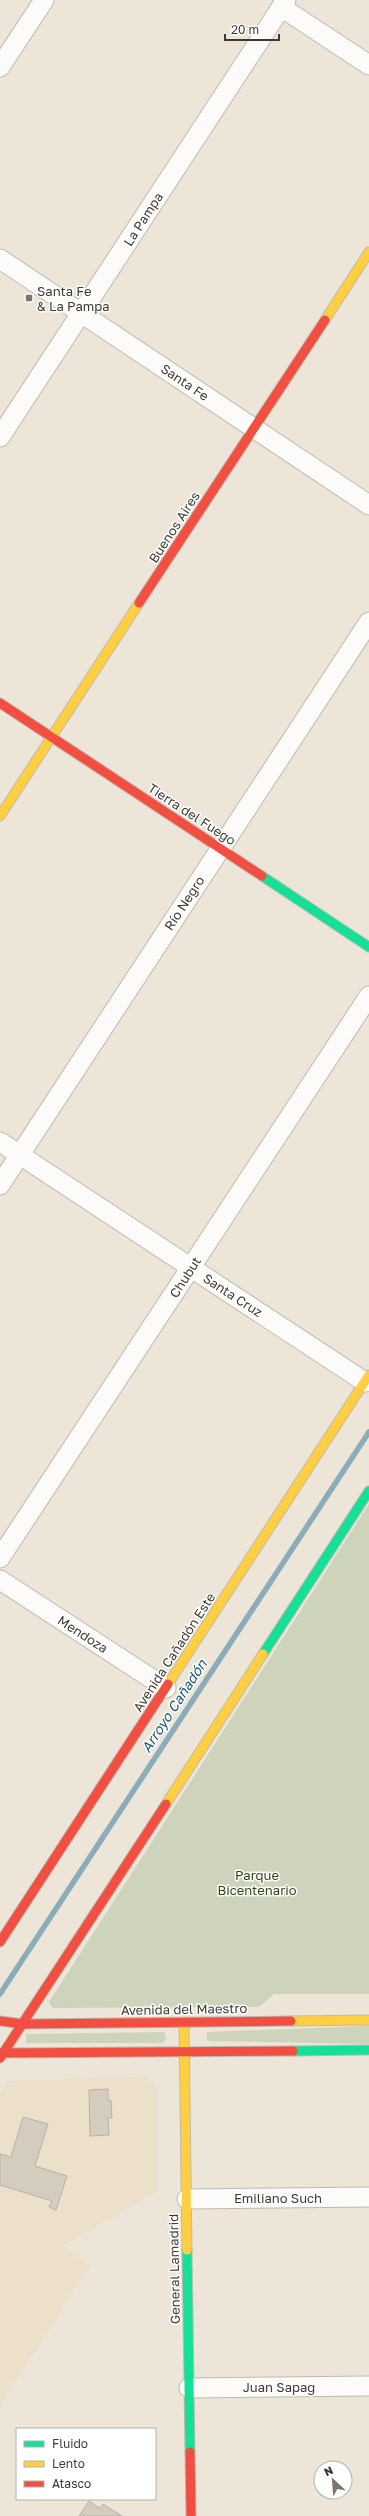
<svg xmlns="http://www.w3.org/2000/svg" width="369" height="2516" font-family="'Golos Text',sans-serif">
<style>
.built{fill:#ede0ca}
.green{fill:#ced3bc}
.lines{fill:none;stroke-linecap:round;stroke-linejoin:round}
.stream{stroke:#8bacbb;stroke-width:5.5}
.building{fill:#d4ccbd;stroke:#b7b2a8}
.street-casing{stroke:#bfbaaf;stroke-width:21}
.fast-casing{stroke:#bfbaaf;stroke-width:11}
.slow-casing{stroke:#bfbaaf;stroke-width:11}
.jam-casing{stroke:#bfbaaf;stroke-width:11}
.street{stroke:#fcfbf9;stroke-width:19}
.fast{stroke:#16e098;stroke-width:9}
.slow{stroke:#ffcf43;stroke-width:9}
.jam{stroke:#f24e42;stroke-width:9}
.poi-dot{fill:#7c766b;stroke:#fff;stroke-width:1.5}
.labels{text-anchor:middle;stroke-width:3;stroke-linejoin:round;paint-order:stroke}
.street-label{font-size:13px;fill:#3f3a31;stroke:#fff}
.poi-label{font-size:13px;fill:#3f3a31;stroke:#fff;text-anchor:start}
.park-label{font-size:13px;fill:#304513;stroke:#fff}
.water-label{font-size:14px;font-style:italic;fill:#1a5775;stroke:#fff}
</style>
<rect width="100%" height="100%" fill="#ece5d8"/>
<path class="built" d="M145 2076 157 2087V2191L63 2246 90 2265 0 2406V2092L9 2081Z"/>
<g class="green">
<path d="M369 1504V1994H274L259 2007 53 2008 49 2002Z"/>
<path d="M369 2026V2044L207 2041V2032Z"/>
<path d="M164 2032 166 2038 163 2043H26V2034Z"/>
</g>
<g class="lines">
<path class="stream" d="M0 1994 369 1432"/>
</g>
<g class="building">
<path d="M108 2089V2101L111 2100 112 2118H108L109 2135 90 2136 89 2090Z"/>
<path d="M23 2117 48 2124 35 2166 67 2176 56 2210 49 2207 52 2201 0 2185V2154L11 2157Z"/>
<path d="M89 2501 99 2508 103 2504 122 2516H79Z"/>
</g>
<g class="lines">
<g class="street-casing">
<g id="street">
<path d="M281 7 369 65"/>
<path d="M0 67 44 0"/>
<path d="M0 259 369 505"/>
<path d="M0 437 286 0"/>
<path d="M0 1142 365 1382"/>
<path d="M0 1185 369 622"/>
<path d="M0 1558 369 996"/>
<path d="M0 1580 166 1688"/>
<path d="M187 2199 369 2197"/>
<path d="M189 2388 369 2386"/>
</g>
</g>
<g class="fast-casing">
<g id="fast">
<path d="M262 876 369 947"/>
<path d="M263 1654 369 1491"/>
<path d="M293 2051 369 2050"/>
<path d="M187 2250 190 2452"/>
</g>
</g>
<g class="slow-casing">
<g id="slow">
<path d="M325 320 369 252"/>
<path d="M0 816 139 603"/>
<path d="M168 1684 369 1375"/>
<path d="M166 1804 263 1654"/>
<path d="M291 2021 369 2020"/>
<path d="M184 2022 187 2250"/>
</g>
</g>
<g class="jam-casing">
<g id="jam">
<path d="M139 603 325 320"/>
<path d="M0 703 262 876"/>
<path d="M0 1942 168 1684"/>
<path d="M0 2021 23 2024 291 2021"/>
<path d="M0 2053 293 2051"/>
<path d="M0 2058 166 1804"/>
<path d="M190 2452 191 2516"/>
</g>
</g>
<use href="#street" class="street"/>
<use href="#fast" class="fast"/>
<use href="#slow" class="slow"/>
<use href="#jam" class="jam"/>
</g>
<rect class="poi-dot" x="25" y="294" width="8" height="8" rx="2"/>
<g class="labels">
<g class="street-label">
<text transform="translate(143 219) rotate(-57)" y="5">La Pampa</text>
<text transform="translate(185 382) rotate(34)" y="5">Santa Fe</text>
<text transform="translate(174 527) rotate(-57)" y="5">Buenos Aires</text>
<text transform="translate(192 814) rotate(33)" y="5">Tierra del Fuego</text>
<text transform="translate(184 903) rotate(-57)" y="5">Río Negro</text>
<text transform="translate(185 1277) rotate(-57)" y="5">Chubut</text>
<text transform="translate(233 1295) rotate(33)" y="5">Santa Cruz</text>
<text transform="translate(83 1634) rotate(33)" y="5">Mendoza</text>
<text transform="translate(174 1652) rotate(-57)" y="5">Avenida Cañadón Este</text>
<text transform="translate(184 2009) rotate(-1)" y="5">Avenida del Maestro</text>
<text x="278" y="2203">Emiliano Such</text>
<text transform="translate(174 2269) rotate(-91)" y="5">General Lamadrid</text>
<text x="279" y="2392">Juan Sapag</text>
</g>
<g class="poi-label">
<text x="37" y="296">Santa Fe<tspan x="37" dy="15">&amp; La Pampa</tspan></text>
</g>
<g class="park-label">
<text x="257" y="1880">Parque<tspan x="257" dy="15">Bicentenario</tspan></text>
</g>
<g class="water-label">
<text transform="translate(174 1706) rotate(-57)" y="5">Arroyo Cañadón</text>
</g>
</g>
<rect x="16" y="2428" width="140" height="72" fill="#ffffff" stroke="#b2b0ad"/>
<rect x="24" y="2441" width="20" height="6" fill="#16e098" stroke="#b2b0ad"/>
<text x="52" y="2448" font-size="12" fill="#3f3a31">Fluido</text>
<rect x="24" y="2461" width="20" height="6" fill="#ffcf43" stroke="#b2b0ad"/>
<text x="52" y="2468" font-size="12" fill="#3f3a31">Lento</text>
<rect x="24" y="2481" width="20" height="6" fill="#f24e42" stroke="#b2b0ad"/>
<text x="52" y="2488" font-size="12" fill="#3f3a31">Atasco</text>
<g transform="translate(333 2480) rotate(334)"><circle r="19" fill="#ffffff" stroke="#b2b0ad"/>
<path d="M0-3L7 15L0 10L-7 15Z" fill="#7c766b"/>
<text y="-6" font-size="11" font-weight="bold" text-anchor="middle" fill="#3f3a31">N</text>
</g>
<path d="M225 34v6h54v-6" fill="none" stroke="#3f3a31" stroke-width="2"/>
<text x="231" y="34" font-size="12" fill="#3f3a31" stroke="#ffffff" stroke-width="3" paint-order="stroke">20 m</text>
</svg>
